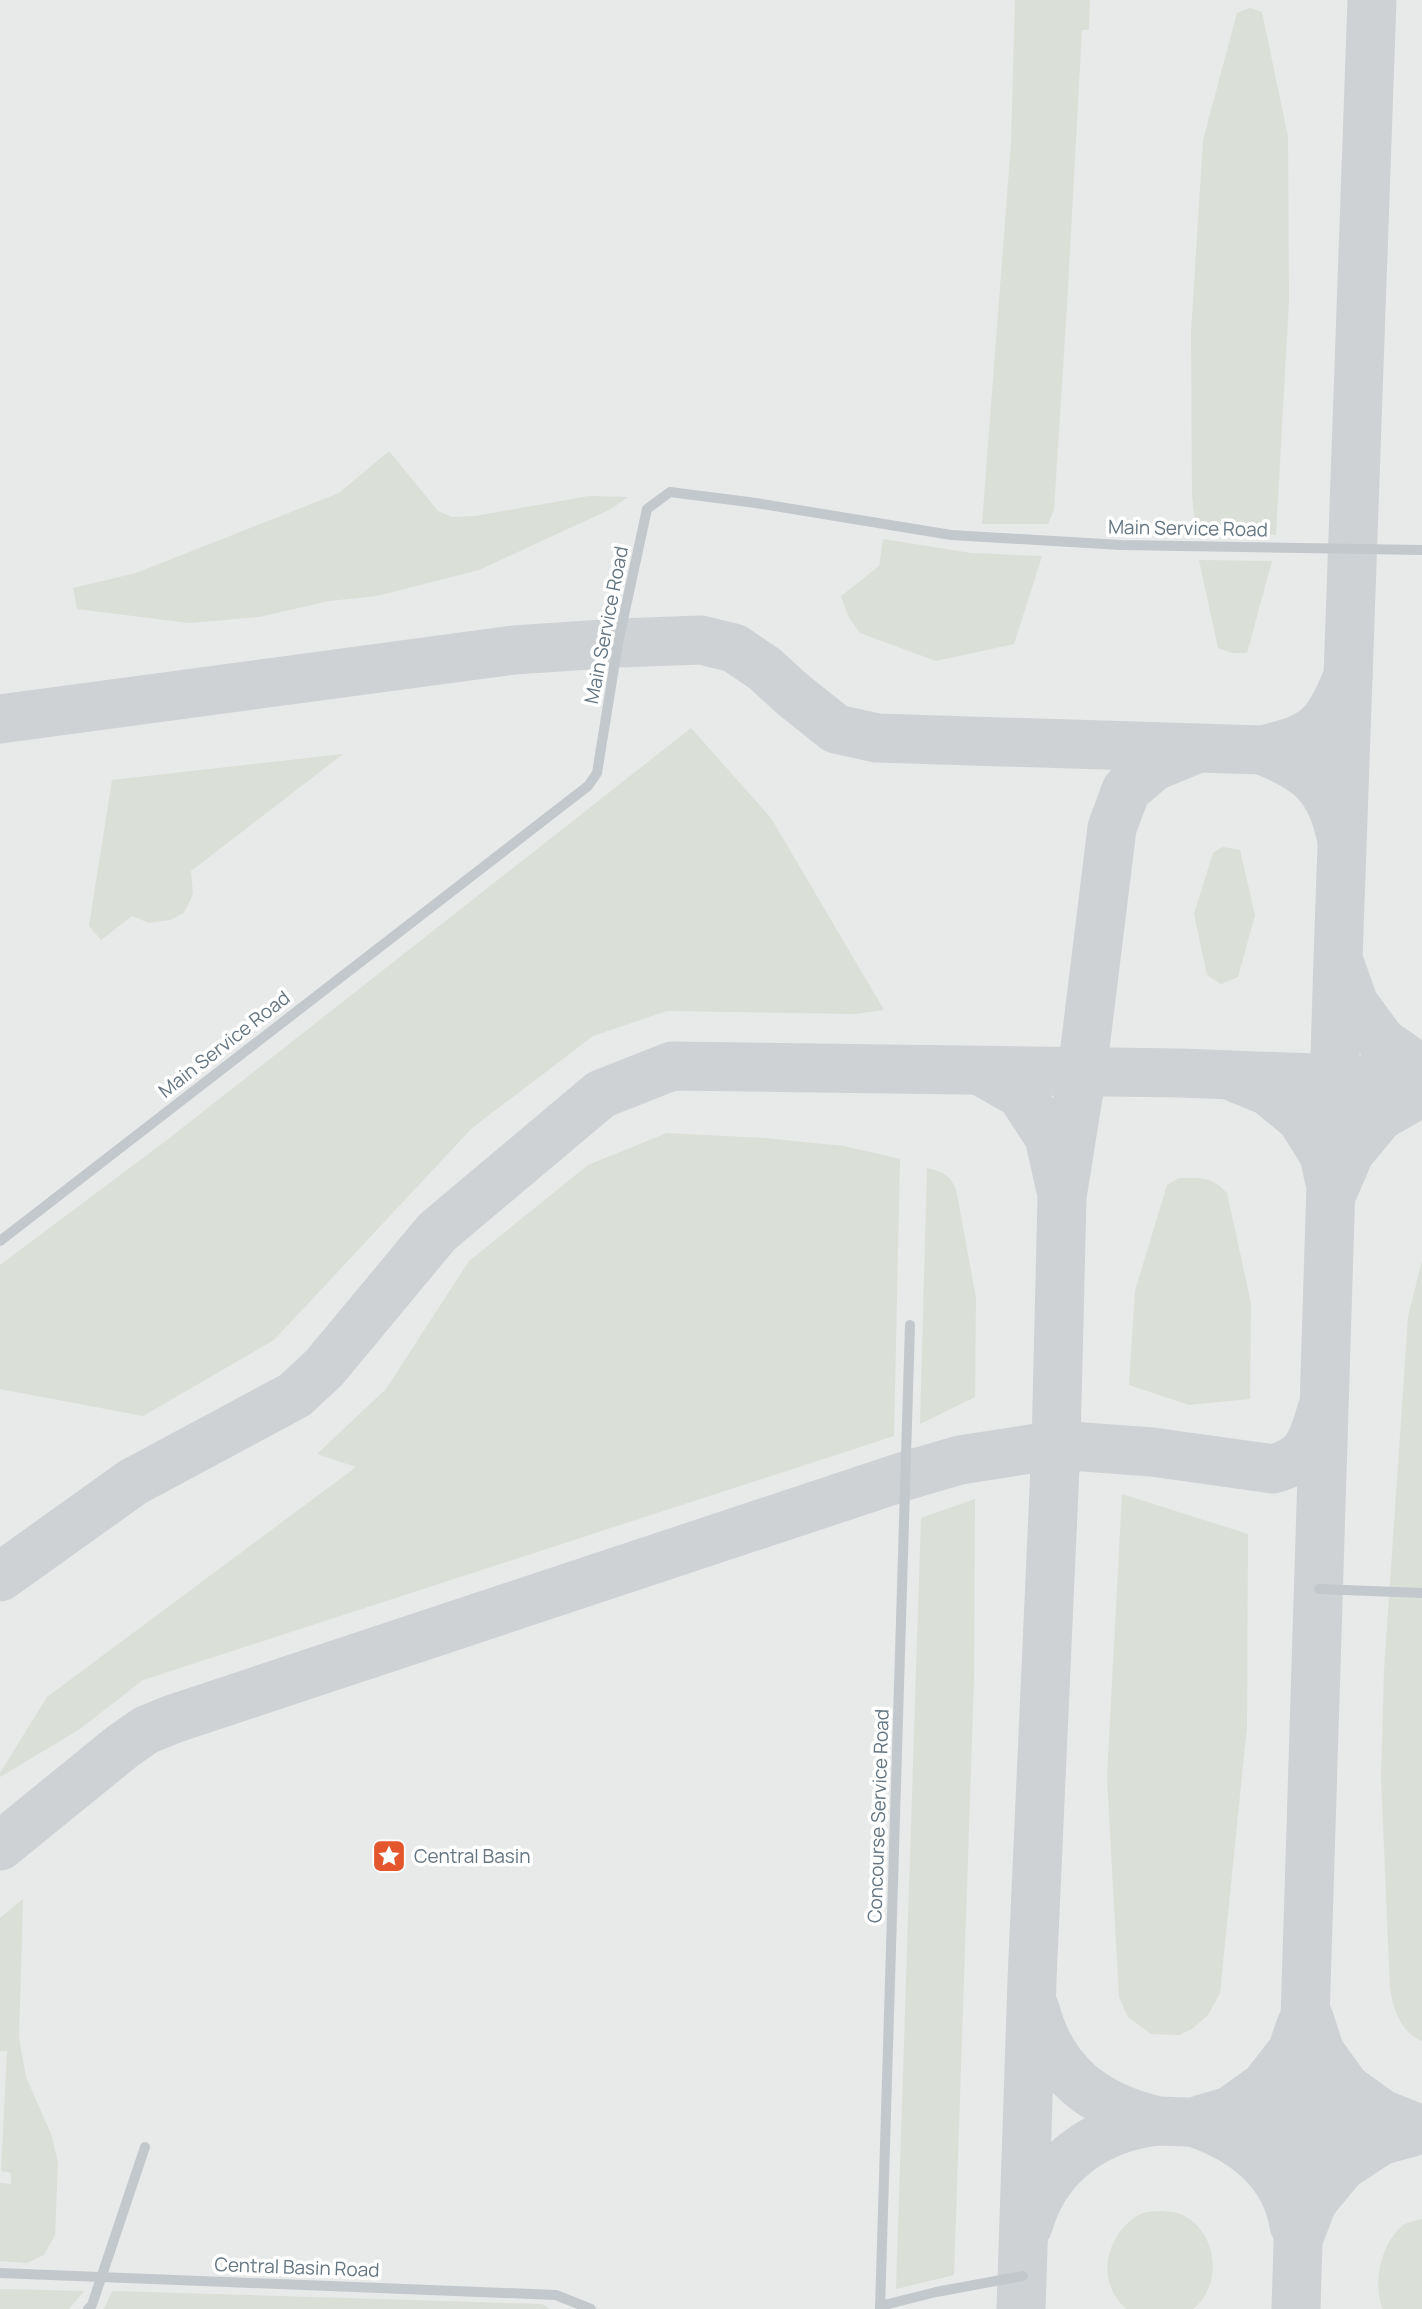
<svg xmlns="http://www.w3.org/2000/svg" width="1422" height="2309" font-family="Manrope,sans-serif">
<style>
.built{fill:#e8e9e9}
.green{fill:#dadfd7}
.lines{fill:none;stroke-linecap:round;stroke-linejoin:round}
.taxiway{stroke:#ced2d4;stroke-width:49}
.lane{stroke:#c3c8cc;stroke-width:10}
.labels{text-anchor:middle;stroke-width:7;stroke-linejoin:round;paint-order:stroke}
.street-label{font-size:19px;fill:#657683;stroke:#fff}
.poi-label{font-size:19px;fill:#657683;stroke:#fff;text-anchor:start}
</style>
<rect width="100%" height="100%" fill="#fafaf8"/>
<rect class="built" x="0" y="0" width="1422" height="2309"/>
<g class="green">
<path d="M1015 0H1090L1089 30H1082L1067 306 1054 510 1048 524H982L1011 143Z"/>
<path d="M1250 8 1262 12 1288 137 1289 300 1276 535 1196 531 1192 496 1191 332 1203 140 1237 13Z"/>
<path d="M389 451 438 511 452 517 475 516 589 496 628 497 611 509 479 570 377 596 329 601 259 617 189 623 77 609 73 588 136 573 339 493Z"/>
<path d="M883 539 971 553 1042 556 1014 644 936 661 860 633 848 616 841 596 879 566Z"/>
<path d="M1199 560 1272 561 1247 653H1232L1218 648Z"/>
<path d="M691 728 771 818 884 1010 856 1014 667 1011 593 1036 472 1128 274 1340 143 1416 0 1389V1265L167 1140Z"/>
<path d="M343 754 191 871 193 894 184 913 170 920 149 923 132 916 101 940 89 926 112 780Z"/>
<path d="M1223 847 1240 850 1255 915 1238 977 1221 984 1207 975 1194 914 1213 853Z"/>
<path d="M667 1133 764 1138 844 1146 900 1159 894 1436 143 1680 80 1729 0 1777V1773L47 1697 356 1467 317 1454 386 1389 469 1261 588 1165Z"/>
<path d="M927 1168C942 1172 949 1174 956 1189L976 1298 975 1397 920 1424Z"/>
<path d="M1179 1178C1202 1178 1211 1176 1227 1193L1251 1303 1250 1399 1189 1405 1129 1385 1135 1291 1167 1185Z"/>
<path d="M1422 1261V2041C1400 2032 1394 2010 1390 1989L1381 1777 1384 1671 1408 1317Z"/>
<path d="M1122 1494 1248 1534 1247 1726 1220 1993 1208 2015 1192 2029 1179 2035 1151 2034 1128 2017 1119 1997 1107 1777Z"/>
<path d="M975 1499 974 1679 954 2275 896 2289 921 1518Z"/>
<path d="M23 1899 19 2038 26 2077 51 2134 58 2163 55 2235 44 2255 27 2263 0 2261V2183L11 2184V2173L1 2171 7 2051H0V1918Z"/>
<path d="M1161 2211C1166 2212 1172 2211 1177 2213 1217 2226 1225 2284 1193 2309H1126C1102 2287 1102 2254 1122 2229 1128 2223 1135 2215 1144 2213 1149 2211 1155 2212 1161 2211Z"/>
<path d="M1422 2219V2309H1383C1372 2284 1381 2245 1401 2227 1406 2222 1415 2221 1422 2219Z"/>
<path d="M0 2289 84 2291 69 2309H0Z"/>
<path d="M112 2291 542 2304 550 2309H104Z"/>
</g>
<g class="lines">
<g class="taxiway">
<path d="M0 719 514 650 618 643 701 640 734 648 765 669 791 693 836 729 877 738 1262 750"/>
<path d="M1341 836C1330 785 1309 769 1262 750 1318 737 1326 728 1348 676"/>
<path d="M1341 967 1354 1004 1382 1042 1422 1070"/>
<path d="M981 1071 1021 1094 1049 1137 1060 1186"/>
<path d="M1236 1078 1268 1091 1301 1118 1324 1155 1329 1178"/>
<path d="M1334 1189 1350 1152 1380 1116 1422 1092"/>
<path d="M0 1577 133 1482 295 1395 324 1368 437 1232 601 1094 672 1066 1180 1073 1422 1082"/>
<path d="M0 1846 123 1746 146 1730 173 1719 905 1476 960 1460 1056 1445 1152 1452 1273 1469C1309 1459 1312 1442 1322 1409"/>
<path d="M1035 2009C1052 2074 1094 2106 1158 2121"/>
<path d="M1309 2018 1320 2052 1346 2088 1382 2114 1410 2125"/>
<path d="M1202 2119 1230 2111 1265 2086 1292 2051 1301 2025"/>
<path d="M1201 2125C1247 2142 1286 2174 1294 2225"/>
<path d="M1028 2226C1045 2164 1096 2128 1158 2121L1422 2130"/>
<path d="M1301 2232 1313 2201 1342 2166 1380 2141 1409 2133"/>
<path d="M1021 2309 1032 1980 1056 1445 1062 1197 1082 1072 1112 828 1126 790 1153 767 1196 749"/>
<path d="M1296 2309 1338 959 1372 0"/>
</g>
<g class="lane">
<path d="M0 1241 588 786 597 773 618 643 647 509 670 492 756 503 951 535 1121 545 1422 550"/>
<path d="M1319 1589 1422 1593"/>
<path d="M0 2273 556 2295 591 2309"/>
<path d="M880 2306 936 2292 1023 2276"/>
<path d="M88 2309 92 2305 145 2147"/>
<path d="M880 2309 910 1325"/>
</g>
</g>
<defs>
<g id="sight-square" transform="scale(1.75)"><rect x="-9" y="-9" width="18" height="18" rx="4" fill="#e4572e" stroke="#fff"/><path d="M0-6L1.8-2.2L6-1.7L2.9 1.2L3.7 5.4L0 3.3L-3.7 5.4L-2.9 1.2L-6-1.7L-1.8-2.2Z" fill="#fff"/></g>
</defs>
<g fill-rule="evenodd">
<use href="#sight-square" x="389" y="1856"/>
</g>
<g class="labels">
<g class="street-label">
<text transform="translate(1188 528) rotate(1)" y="7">Main Service Road</text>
<text transform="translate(606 625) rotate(-79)" y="7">Main Service Road</text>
<text transform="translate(224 1044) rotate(-38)" y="7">Main Service Road</text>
<text transform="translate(878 1816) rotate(-88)" y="7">Concourse Service Road</text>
<text transform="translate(297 2267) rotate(2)" y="7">Central Basin Road</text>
</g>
<g class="poi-label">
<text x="414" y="1863">Central Basin</text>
</g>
</g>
</svg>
